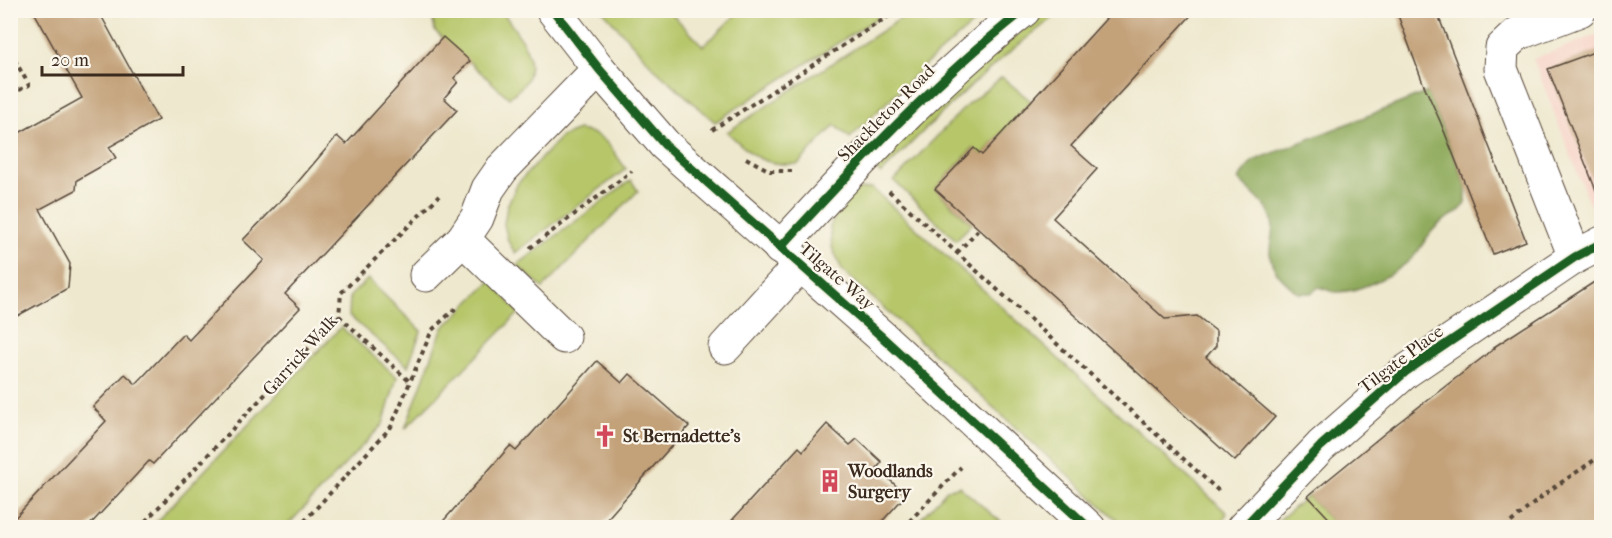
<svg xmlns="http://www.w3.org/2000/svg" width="1612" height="538" font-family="'IM FELL French Canon',serif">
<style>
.built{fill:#f6d1c5}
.green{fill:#b6c669;stroke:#787844;stroke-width:1.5}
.forest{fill:#90ab5d;stroke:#666a3e;stroke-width:1.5}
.building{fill:#c3a27a}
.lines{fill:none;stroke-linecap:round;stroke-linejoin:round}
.minor-casing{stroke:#564638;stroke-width:35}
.path{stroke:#564638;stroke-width:4;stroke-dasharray:4.5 4.5;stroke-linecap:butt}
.minor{stroke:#fff;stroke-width:33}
.cycleway-casing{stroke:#fbf7ec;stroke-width:13}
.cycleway{stroke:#1b5e20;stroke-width:9}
.labels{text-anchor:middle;stroke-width:4.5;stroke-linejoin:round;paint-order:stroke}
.street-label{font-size:18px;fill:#3b2a1e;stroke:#fbf7ec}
.poi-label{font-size:18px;font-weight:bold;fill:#3b2a1e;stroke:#fbf7ec;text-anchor:start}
</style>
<rect width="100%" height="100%" fill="#fbf7ec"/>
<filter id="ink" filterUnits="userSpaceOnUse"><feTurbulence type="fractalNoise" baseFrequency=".0167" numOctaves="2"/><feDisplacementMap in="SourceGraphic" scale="12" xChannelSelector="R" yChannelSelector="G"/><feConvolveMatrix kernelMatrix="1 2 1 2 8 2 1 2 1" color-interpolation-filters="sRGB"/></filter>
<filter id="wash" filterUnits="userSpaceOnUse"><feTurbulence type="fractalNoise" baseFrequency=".008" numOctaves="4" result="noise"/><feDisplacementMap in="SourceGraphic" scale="24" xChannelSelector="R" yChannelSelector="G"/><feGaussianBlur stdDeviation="1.35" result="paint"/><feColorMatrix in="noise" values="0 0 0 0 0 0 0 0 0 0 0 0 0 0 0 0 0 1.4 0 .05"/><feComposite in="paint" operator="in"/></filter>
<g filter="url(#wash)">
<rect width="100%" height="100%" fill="#eee8ce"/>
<path class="built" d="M1601 33V200L1590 205 1533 59Z"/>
<g class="green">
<path d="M431 11H502C515 31 539 55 526 81 523 87 514 93 509 98L435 31Z"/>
<path d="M603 11H669L703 46 740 11H888L715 122 653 67Z"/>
<path d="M912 11H988L925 65 850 138 835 125 798 164C761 166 753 156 727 132Z"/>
<path d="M1048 11H1062C994 61 940 113 881 174L875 168C929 112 985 57 1048 11Z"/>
<path d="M1002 77 1031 101 982 155 973 148 935 189 972 224 956 240 894 181 968 104Z"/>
<path d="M578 130C607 134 610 147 626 169L515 253 508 241 504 224 507 206 518 183 561 137Z"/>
<path d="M631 180 638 191 543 288 517 265Z"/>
<path d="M872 188 1227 513 1219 527H1125L842 270 832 247 830 227 841 204 856 190Z"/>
<path d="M368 279 421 331 408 366 349 316 350 296Z"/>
<path d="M491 281 519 313 405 429 442 329Z"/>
<path d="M341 327 397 377 383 424 286 527H151Z"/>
<path d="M960 486V487L1007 527H913L947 490Z"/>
<path d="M1308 496 1338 528H1269Z"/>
</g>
<path class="forest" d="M1428 92 1466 186C1469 218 1450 210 1434 229 1426 237 1422 247 1415 255 1399 273 1360 292 1337 292 1331 292 1324 288 1319 287L1311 293H1298C1285 282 1270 270 1270 252 1270 239 1276 227 1270 214 1266 204 1246 188 1238 179L1253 161Z"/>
<g id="blocks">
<g class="building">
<path d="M33 10H98L158 120 109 147 116 158 77 180 76 190 40 209 70 264 68 288 10 320V138L82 98Z"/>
<path d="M1114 10H1196L1071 146 1097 169 1053 218 1165 319 1197 316 1216 331V346L1206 357 1275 417 1235 461 935 189 974 148 982 155Z"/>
<path d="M1396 10H1436L1526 241 1493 254 1440 121 1423 83Z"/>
<path d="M443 37 470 61 454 78 458 82 444 98 457 110 285 294 300 308 153 464 149 461 87 528H10V523L106 421 93 407 125 374 136 384 183 334 189 340 264 260 243 240 292 189 337 136 346 144Z"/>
<path d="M1602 49V198H1599L1548 69Z"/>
<path d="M1602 277V528H1338L1308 496 1390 429 1495 348 1494 347Z"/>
<path d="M597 361 622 383 630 374 689 426 599 528H437L510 446 516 451Z"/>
<path d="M827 424 850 445 857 439 882 462 877 468 906 495 876 528H725L799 447 803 451Z"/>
</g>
</g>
</g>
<g filter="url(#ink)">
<use href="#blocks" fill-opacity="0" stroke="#564638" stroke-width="1.5"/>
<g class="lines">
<g class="minor-casing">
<g id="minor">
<path d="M553 10 599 69 665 145 881 336 1089 528"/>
<path d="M463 239 564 337"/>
<path d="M780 248C857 164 934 81 1024 10"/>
<path d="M1575 257 1501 69 1502 48 1517 34 1580 10"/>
<path d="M426 275 463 239 477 218 488 189 502 169 599 69"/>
<path d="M725 347 801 264"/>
<path d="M1243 528 1321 446 1405 372 1575 257 1602 243"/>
</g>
</g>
<g class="path">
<path d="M10 52 29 85 10 95"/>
<path d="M712 130 898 10"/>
<path d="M746 158 770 171H792"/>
<path d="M889 191 1221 493"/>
<path d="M530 248 632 171"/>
<path d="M957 253 978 230"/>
<path d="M339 316 410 382"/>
<path d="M139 528 339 316 341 293 439 196"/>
<path d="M298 528 391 427 432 330 457 307"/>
<path d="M903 528 961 467"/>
<path d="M1504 528 1550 490 1602 455"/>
</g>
<use href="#minor" class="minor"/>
<g class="cycleway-casing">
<g id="cycleway">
<path d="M553 10 599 69 665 145 881 336 1089 528"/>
<path d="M780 248C857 164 934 81 1024 10"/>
<path d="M1243 528 1321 446 1405 372 1575 257 1602 243"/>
</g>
</g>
<use href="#cycleway" class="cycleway"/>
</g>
</g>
<defs>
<g id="church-bare" transform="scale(1.8)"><path d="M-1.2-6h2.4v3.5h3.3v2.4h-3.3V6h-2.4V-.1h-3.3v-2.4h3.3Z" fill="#d1495b" stroke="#fbf7ec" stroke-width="2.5" paint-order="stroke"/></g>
<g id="building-bare" transform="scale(1.8)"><path d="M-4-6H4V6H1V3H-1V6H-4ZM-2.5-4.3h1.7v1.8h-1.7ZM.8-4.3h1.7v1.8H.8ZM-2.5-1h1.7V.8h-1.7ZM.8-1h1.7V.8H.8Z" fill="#d1495b" stroke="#fbf7ec" stroke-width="2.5" paint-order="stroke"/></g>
</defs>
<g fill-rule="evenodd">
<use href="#church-bare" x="605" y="436"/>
<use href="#building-bare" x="830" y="481"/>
</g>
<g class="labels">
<g class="street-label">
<text transform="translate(886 113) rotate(-45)" y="6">Shackleton Road</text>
<text transform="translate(837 276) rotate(41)" y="6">Tilgate Way</text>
<text transform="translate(300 355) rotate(-48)" y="6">Garrick Walk</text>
<text transform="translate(1401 359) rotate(-37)" y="6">Tilgate Place</text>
</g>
<g class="poi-label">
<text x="623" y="442">St Bernadette's</text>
<text x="848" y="477">Woodlands<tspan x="848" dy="21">Surgery</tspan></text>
</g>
</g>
<rect width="1612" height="538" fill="none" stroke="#fbf7ec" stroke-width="36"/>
<path d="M42 66v9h141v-9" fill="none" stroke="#3b2a1e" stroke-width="3"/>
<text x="51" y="66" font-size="18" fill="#3b2a1e" stroke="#fbf7ec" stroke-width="4.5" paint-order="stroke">20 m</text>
</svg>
